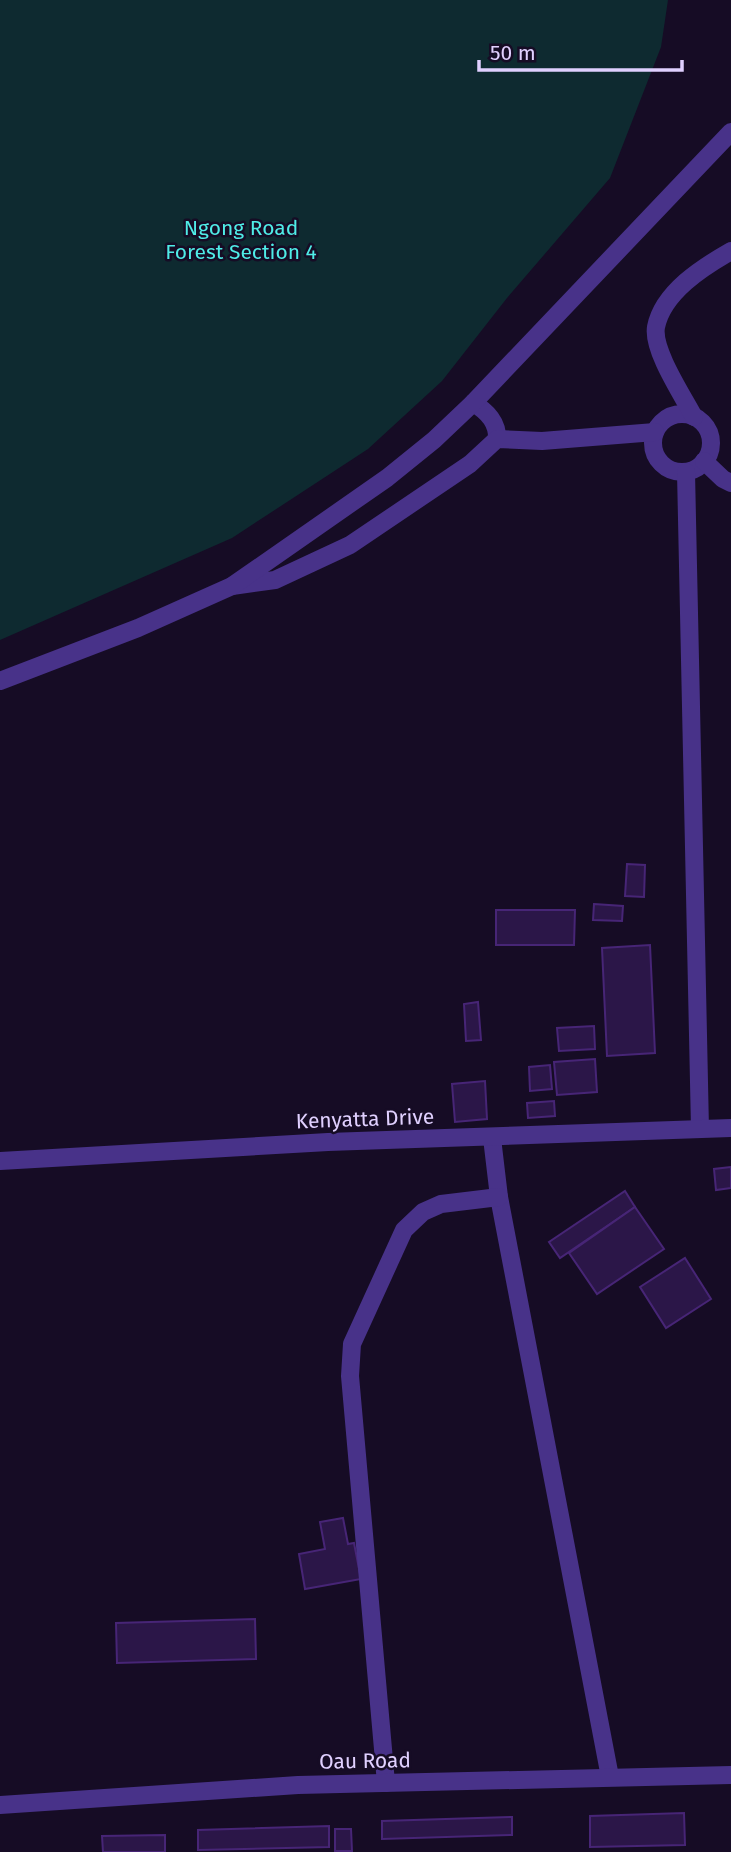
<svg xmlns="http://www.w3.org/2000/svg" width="731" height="1852" font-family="'Fira Sans',sans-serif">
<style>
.green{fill:#0e2a30}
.building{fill:#2b1648;stroke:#472576;stroke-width:2}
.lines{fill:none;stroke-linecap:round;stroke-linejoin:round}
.minor{stroke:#483289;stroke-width:18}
.tertiary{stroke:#483289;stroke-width:18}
.labels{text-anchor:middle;stroke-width:5;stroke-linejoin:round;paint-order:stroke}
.park-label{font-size:21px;fill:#4fece7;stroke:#160c25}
.street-label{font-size:21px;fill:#e0d0ff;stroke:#160c25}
</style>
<rect width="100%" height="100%" fill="#160c25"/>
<path class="green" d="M0 0H668L661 47 610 178 507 298 442 381 368 449 232 538 0 640Z"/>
<g class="building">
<path d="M627 864 645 865 644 897 625 896Z"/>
<path d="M594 904 623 906 622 921 593 920Z"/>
<path d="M496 910H575L574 945H496Z"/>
<path d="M650 945 655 1053 607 1056 602 948Z"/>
<path d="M478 1002 481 1040 466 1041 464 1004Z"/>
<path d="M594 1026 595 1049 559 1051 557 1028Z"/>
<path d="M595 1059 597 1092 557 1095 554 1062Z"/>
<path d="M550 1065 552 1089 530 1091 529 1067Z"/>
<path d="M485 1081 487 1119 455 1122 452 1084Z"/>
<path d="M554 1101 555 1116 528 1118 527 1103Z"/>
<path d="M731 1167V1188L716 1190 714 1169Z"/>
<path d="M625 1191 635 1207 560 1258 549 1242Z"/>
<path d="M635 1207 664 1249 597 1294 569 1253Z"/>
<path d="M685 1258 711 1299 666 1328 640 1287Z"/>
<path d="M343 1518 348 1544 354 1543 361 1579 305 1589 299 1554 325 1549 320 1522Z"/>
<path d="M255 1619 256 1659 117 1663 116 1623Z"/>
<path d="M684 1813 685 1845 590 1847V1816Z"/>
<path d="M512 1817V1835L382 1839V1821Z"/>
<path d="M329 1826V1847L198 1850V1830Z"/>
<path d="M335 1829H351L352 1851H335Z"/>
<path d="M165 1835V1852H103L102 1836Z"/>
</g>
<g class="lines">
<g class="minor">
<path d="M473 403C487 411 498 423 497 439"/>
<circle cx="682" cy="443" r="29"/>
<path d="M694 417C683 396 652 350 656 327 663 292 703 267 731 251"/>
<path d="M704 461 723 479 731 483"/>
<path d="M686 472 700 1129"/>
<path d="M232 586 275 580 350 545 470 464 497 439 542 441 655 432"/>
<path d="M492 1138 499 1197 610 1777"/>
<path d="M0 1161 328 1142 731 1128"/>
<path d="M386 1783 350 1376 352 1344 404 1230 423 1212 441 1204 499 1197"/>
<path d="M0 1805 298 1785 731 1775"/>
</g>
<path class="tertiary" d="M0 681 138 628 232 586 387 478 434 440 473 403 731 132"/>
</g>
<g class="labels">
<g class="park-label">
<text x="241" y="235">Ngong Road<tspan x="241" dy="24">Forest Section 4</tspan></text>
</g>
<g class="street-label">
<text transform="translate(365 1119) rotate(-2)" y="7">Kenyatta Drive</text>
<text transform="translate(365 1761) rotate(-1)" y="7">Oau Road</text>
</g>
</g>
<path d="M479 60v10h203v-10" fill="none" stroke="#e0d0ff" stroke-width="3.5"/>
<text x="490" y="60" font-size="21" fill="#e0d0ff" stroke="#160c25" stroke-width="5" paint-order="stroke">50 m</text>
</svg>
